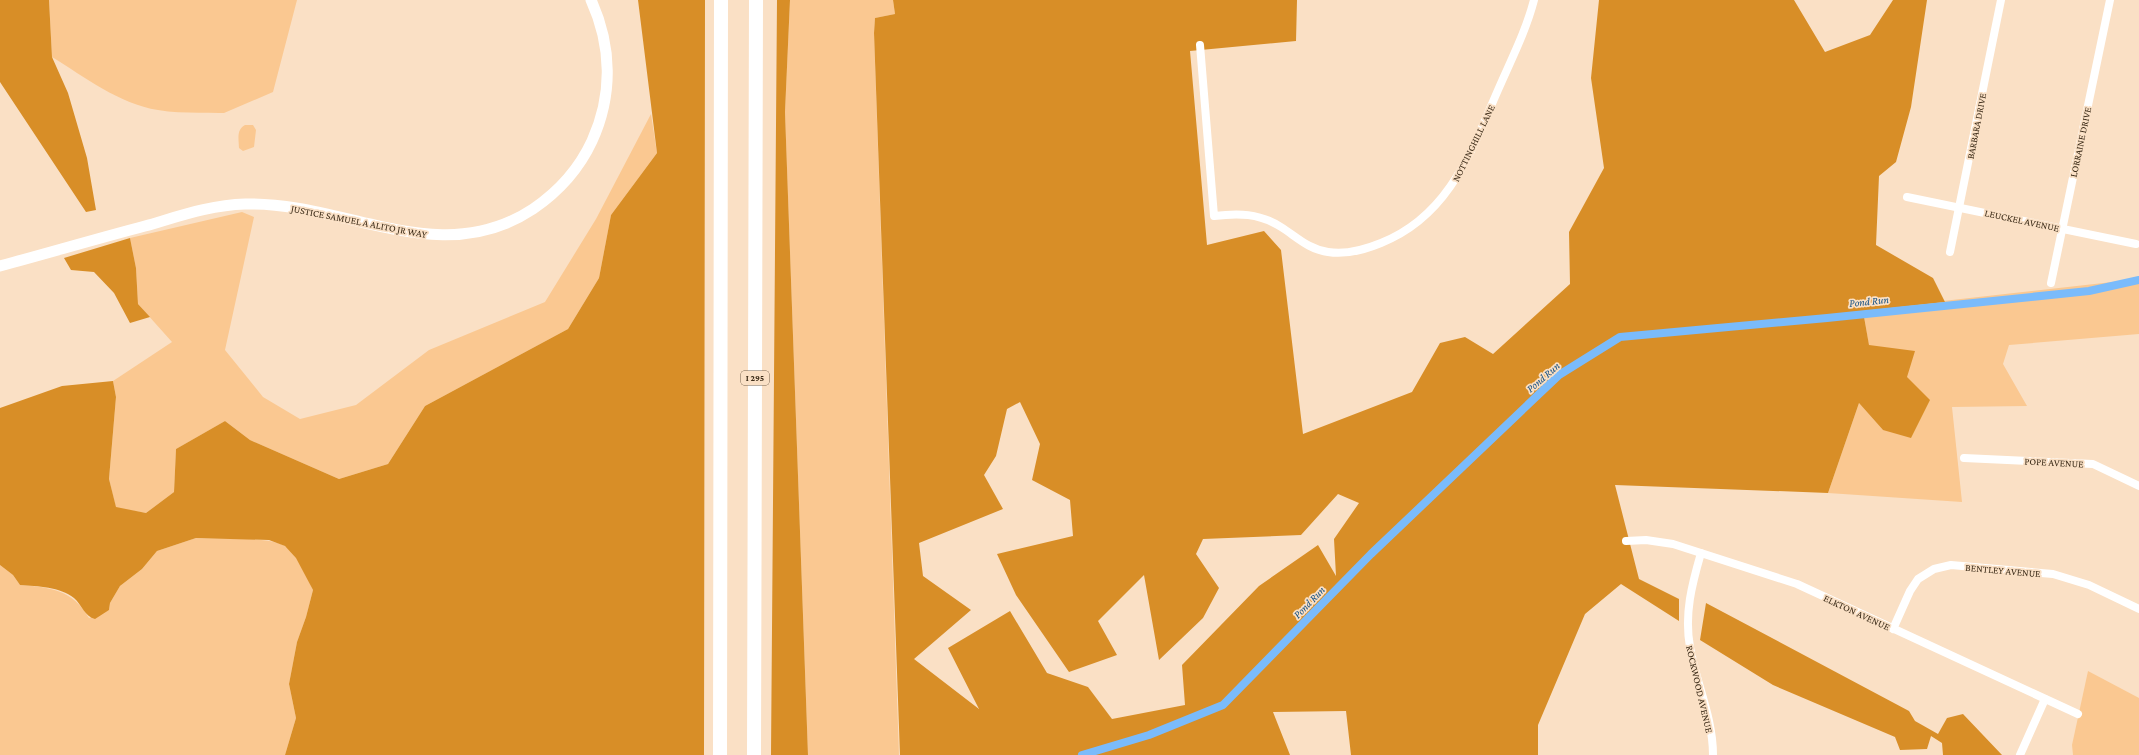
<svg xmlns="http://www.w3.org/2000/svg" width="2139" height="755" font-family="'Crimson Pro',serif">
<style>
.green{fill:#fac891}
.forest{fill:#d88e27;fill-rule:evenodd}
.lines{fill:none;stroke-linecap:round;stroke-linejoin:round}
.canal{stroke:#7abbfb;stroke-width:8}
.street{stroke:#fff;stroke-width:8}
.secondary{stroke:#fff;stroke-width:11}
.highway{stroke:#fff;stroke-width:14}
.labels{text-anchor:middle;stroke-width:3.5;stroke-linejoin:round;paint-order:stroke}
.shield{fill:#fae0c5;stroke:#74614b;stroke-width:1}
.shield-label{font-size:9px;font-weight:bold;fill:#3a2a17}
.street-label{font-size:10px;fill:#3a2a17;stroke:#fae0c5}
.water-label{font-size:11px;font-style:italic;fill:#155083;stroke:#fae0c5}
</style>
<rect width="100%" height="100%" fill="#fae0c5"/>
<g class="green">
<path d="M49 0H297L273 92 224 113H219C199 112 178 114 158 110 119 104 85 77 52 57Z"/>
<path d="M790 0H893L895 14 875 18 874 33 899 755H808L785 112Z"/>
<path d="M651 114 657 153 611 215 599 278 568 329 425 406 388 464 339 479 250 440 225 421 176 449 174 492 146 513 116 508 109 479 116 397 113 381 172 342 138 304 136 268 130 238 242 212 254 217 225 350 263 397 300 419 356 405 429 350 545 302 596 219Z"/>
<path d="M245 125H253L256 130 254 147 243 151 239 148C239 139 236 130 245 125Z"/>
<path d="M2139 279V334L2009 345 2003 364 2027 406 1952 407 1962 502 1828 493 1859 403 1883 430 1863 310Z"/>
<path d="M196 538C217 539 268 536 285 546 299 555 306 575 313 590L306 617 297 642 289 684 296 718 285 755H0V565L13 575 20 585C50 587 73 590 89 618L109 610 110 603 120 586 142 569 157 551Z"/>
<path d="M2088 671 2139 698V755H2073L2072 745Z"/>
</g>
<g class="forest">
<path d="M0 0H49L52 57 68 93 87 158 96 210 86 212 0 82Z"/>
<path d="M638 0H705L704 755H285L296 718 289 684 297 642 306 617 313 590 296 558 285 546 269 540 196 538 157 551 142 569 120 586 110 603 109 610 95 619C85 617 82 605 74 598 60 587 38 586 20 585L13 575 0 565V408L62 386 113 381 116 397 109 479 116 507 146 513 174 492 176 449 225 421 250 440 339 479 388 464 425 406 568 329 599 278 611 215 657 153Z"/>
<path d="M777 0H790L785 112 808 755H771Z"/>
<path d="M893 0H1297L1296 41 1190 51 1207 245 1264 231 1281 250 1303 434 1412 392 1440 343 1465 337 1493 354 1570 284 1569 232 1604 168 1591 78 1599 0H1794L1825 52 1870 35 1893 0H1927L1911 107 1896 162 1879 176 1876 245 1933 278 1945 302 1863 311 1869 345 1915 351 1907 377 1930 400 1911 438 1883 430 1859 403 1828 493 1615 485 1639 579 1679 599V621L1621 584 1585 614 1538 725V755H1351L1346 711 1273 712 1290 755H900L874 33 875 18 895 14ZM1020 402 1040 444 1032 480 1070 500 1073 536 997 554 1016 595 1069 672 1117 655 1098 621 1144 575 1159 660 1203 618 1219 588 1196 554 1203 539 1301 535 1338 494 1359 503 1334 539 1336 576 1318 545 1259 586 1182 665 1185 705 1112 719 1088 687 1047 673 1010 611 948 648 979 709 914 659 971 610 923 576 919 543 1003 509 984 475 996 456 1007 409Z"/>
<path d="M130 238 136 268 138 304 150 317 130 323 114 293 94 272 71 270 64 258Z"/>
<path d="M1706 603 1909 711 1915 721 1938 734 1947 718 1963 714 2002 755H1943L1942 743 1931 736 1927 749 1900 750 1895 737 1773 685 1700 640Z"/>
</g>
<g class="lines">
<path class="canal" d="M1082 755 1149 735 1223 705 1371 554 1559 375 1620 337 1827 318 2089 291 2139 280"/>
<g class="street">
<path d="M1200 45 1214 216C1238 213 1259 213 1281 227 1297 237 1308 249 1328 252 1346 255 1364 250 1381 243 1449 216 1471 152 1498 90 1511 60 1526 31 1534 0"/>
<path d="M1907 197 2136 244"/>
<path d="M1950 252 2001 0"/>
<path d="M2051 283 2110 0"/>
<path d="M1964 458 2093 464 2139 486"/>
<path d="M1626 541 1646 540 1673 544 1797 584 2078 714"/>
<path d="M1701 553C1692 584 1684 614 1690 647 1696 683 1713 717 1713 755"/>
<path d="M1893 629 1910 591 1918 579 1934 569 1951 565 2053 574 2089 585 2139 609"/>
<path d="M2020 755 2045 699"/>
</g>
<path class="secondary" d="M0 266C48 253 96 239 145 226 177 217 210 205 245 204 343 201 440 271 533 209 558 192 579 169 592 141 613 95 612 46 591 0"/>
<g class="highway">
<path d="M720 755 721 0"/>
<path d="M754 755 756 0"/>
</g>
</g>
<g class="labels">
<rect class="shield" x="741" y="371" width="28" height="14" rx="3"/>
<g class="shield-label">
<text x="755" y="381">I 295</text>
</g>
<g class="street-label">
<text transform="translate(1976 126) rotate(-79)" y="4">BARBARA DRIVE</text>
<text transform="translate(2080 142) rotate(-78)" y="4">LORRAINE DRIVE</text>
<text transform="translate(1473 143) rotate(-64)" y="4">NOTTINGHILL LANE</text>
<text transform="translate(2022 220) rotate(12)" y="4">LEUCKEL AVENUE</text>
<text transform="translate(359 221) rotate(11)" y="4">JUSTICE SAMUEL A ALITO JR WAY</text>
<text transform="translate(2054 462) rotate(3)" y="4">POPE AVENUE</text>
<text transform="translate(2003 570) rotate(5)" y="4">BENTLEY AVENUE</text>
<text transform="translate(1857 612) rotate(25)" y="4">ELKTON AVENUE</text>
<text transform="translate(1700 689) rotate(77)" y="4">ROCKWOOD AVENUE</text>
</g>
<g class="water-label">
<text transform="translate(1869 301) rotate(-6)" y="4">Pond Run</text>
<text transform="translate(1543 377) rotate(-41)" y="4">Pond Run</text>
<text transform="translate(1309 602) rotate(-46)" y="4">Pond Run</text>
</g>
</g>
</svg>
